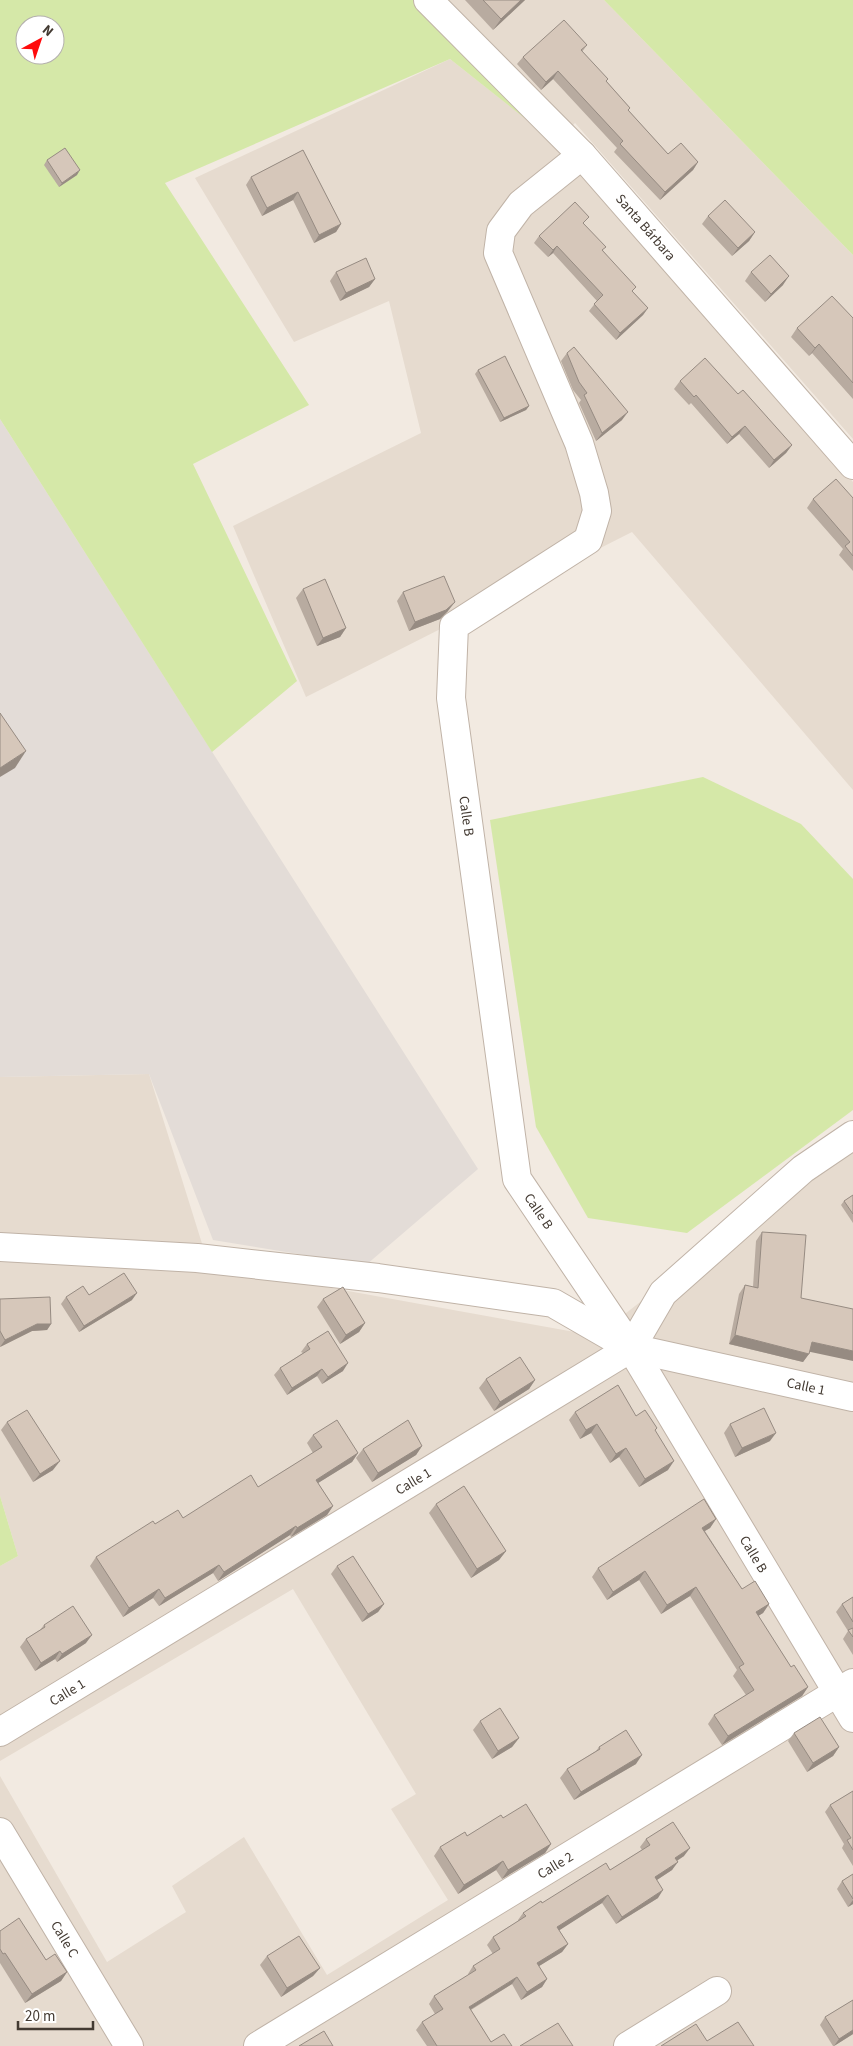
<svg xmlns="http://www.w3.org/2000/svg" width="853" height="2046" font-family="'Source Sans 3',sans-serif">
<style>
.residential{fill:#e6dbcf}
.industrial{fill:#e3dcd7}
.green{fill:#d5e8a8;fill-rule:evenodd}
.lines{fill:none;stroke-linecap:round;stroke-linejoin:round}
.minor-casing{stroke:#c0b3a7;stroke-width:30}
.minor{stroke:#fff;stroke-width:28}
.wall{fill:#b8aba0}
.shaded-wall{fill:#968b82}
.building{fill:#d6c7ba;stroke:#968b82}
.labels{text-anchor:middle;stroke-width:4.5;stroke-linejoin:round;paint-order:stroke}
.street-label{font-size:14px;fill:#433a32;stroke:#fff}
</style>
<rect width="100%" height="100%" fill="#f2eae1"/>
<g class="residential">
<path d="M426 0H604L853 255V439L575 123 556 143 853 482V790L632 532 306 697 233 526 421 433 389 301 294 342 195 178 450 59 553 140Z"/>
<path d="M149 1074 209 1266 597 1336 853 1134V2046H0V1776L107 1962 186 1912 172 1886 244 1837 327 1975 448 1900 391 1809 416 1794 293 1589 0 1761V1566L18 1556 0 1496V1077Z"/>
</g>
<path class="industrial" d="M0 419 478 1169 366 1265 213 1240 149 1074 0 1077Z"/>
<g class="green">
<path d="M0 0H426L556 143 450 59 165 183 309 405 193 464 297 681 212 752 0 419ZM25 25H55V55H25Z"/>
<path d="M604 0H853V255Z"/>
<path d="M703 777 801 824 853 879V1110L687 1233 588 1218 536 1127 490 820Z"/>
<path d="M0 1496 18 1556 0 1566Z"/>
</g>
<g class="lines">
<g class="minor-casing">
<g id="minor">
<path d="M428 0 582 155 853 465"/>
<path d="M582 155 521 204 501 231 498 253 579 443 594 493 597 511 588 540 454 626 451 698 517 1179 631 1348 853 1718"/>
<path d="M0 1247 197 1258 378 1278 553 1303 631 1348 853 1397"/>
<path d="M0 1732 631 1348 663 1293 803 1169 853 1135"/>
<path d="M0 1832 129 2046"/>
<path d="M258 2046 853 1683"/>
<path d="M628 2046 717 1991"/>
</g>
</g>
<use href="#minor" class="minor"/>
</g>
<g class="wall">
<path d="M465 0H525L493 30Z"/>
<path d="M587 45 582 52 607 82 630 108 628 110 668 154 698 162 693 170 660 200 614 152 617 148 553 79 541 90 517 64 523 57Z"/>
<path d="M303 150 341 224 336 232 314 243 293 200 262 216 246 185 251 177Z"/>
<path d="M47 160 77 175 59 187 44 165Z"/>
<path d="M708 216 755 232 749 241 732 256 702 224Z"/>
<path d="M584 224 633 292 648 308 643 315 616 340 589 311 597 301 553 253 548 257 534 243 539 236Z"/>
<path d="M336 272 375 279 369 287 340 301 330 281Z"/>
<path d="M751 272 783 285 765 302 745 281Z"/>
<path d="M853 318V399L812 353 809 356 791 337 797 328Z"/>
<path d="M567 353 622 420 596 441 579 403 581 400 573 390 561 361Z"/>
<path d="M478 370 529 406 526 410 500 422 475 374Z"/>
<path d="M680 381 738 394 792 445 786 453 769 468 739 434 727 444 691 403 689 405 674 389Z"/>
<path d="M853 498V571L839 555 843 549 807 508 813 499Z"/>
<path d="M303 589 346 628 340 637 317 646 296 598Z"/>
<path d="M403 592 448 611 440 619 409 631 397 601Z"/>
<path d="M853 1195V1223L841 1205 844 1201Z"/>
<path d="M762 1232 801 1298 810 1352 803 1362 729 1344 739 1294 745 1285 753 1287 756 1241Z"/>
<path d="M89 1295 132 1300 79 1332 61 1304 66 1297Z"/>
<path d="M0 1299 51 1324 47 1330 32 1331 0 1347Z"/>
<path d="M323 1299 365 1323 359 1332 340 1344 317 1307Z"/>
<path d="M307 1344 343 1371 322 1384 317 1376 287 1395 274 1375 280 1368 303 1353 301 1352Z"/>
<path d="M486 1379 535 1380 529 1389 494 1411 479 1388Z"/>
<path d="M575 1412 636 1416 657 1428 655 1431 668 1470 639 1487 619 1457 610 1463 591 1433 580 1439 569 1420Z"/>
<path d="M7 1422 53 1470 33 1482 1 1430Z"/>
<path d="M730 1424 770 1441 735 1457 724 1433Z"/>
<path d="M313 1435 358 1453 352 1462 318 1483 333 1506 327 1515 291 1537 290 1535 218 1581 213 1573 159 1606 153 1598 123 1617 90 1566 96 1557 183 1518 258 1487 313 1453 307 1443Z"/>
<path d="M422 1446 416 1455 372 1482 356 1458 363 1449Z"/>
<path d="M436 1504 506 1551 499 1560 471 1578 429 1513Z"/>
<path d="M716 1519 710 1528 705 1531 742 1589 769 1604 763 1613 758 1616 791 1667 808 1687 802 1696 722 1745 708 1724 714 1715 746 1695 733 1676 737 1670 690 1596 661 1614 639 1580 607 1600 592 1577 598 1568Z"/>
<path d="M337 1566 384 1604 378 1612 362 1622 331 1574Z"/>
<path d="M853 1597V1655L843 1639 848 1631 836 1612 842 1604Z"/>
<path d="M44 1625 86 1643 57 1662 55 1659 35 1671 20 1647 26 1639 40 1630Z"/>
<path d="M480 1721 519 1738 512 1747 492 1759 473 1730Z"/>
<path d="M794 1733 839 1747 833 1756 807 1772 788 1741Z"/>
<path d="M599 1747 636 1764 574 1800 560 1778 567 1769 596 1751Z"/>
<path d="M853 1791V1866L842 1848 844 1844 825 1812 830 1805Z"/>
<path d="M503 1818 551 1844 545 1853 502 1879 496 1870 458 1894 434 1856 440 1847 467 1836Z"/>
<path d="M646 1839 684 1856 677 1861 672 1870 657 1880 658 1898 616 1924 602 1903 559 1930 568 1944 562 1952 539 1966 547 1979 542 1987 521 2000 512 1984 471 2010 491 2042 512 2046H427L416 2030 422 2022 435 2014 429 2004 434 1996 469 1975 468 1974 473 1966 493 1954 487 1945 493 1937 518 1921V1920L523 1913 610 1870 642 1850 640 1847Z"/>
<path d="M853 1874V1904L848 1907 837 1889 842 1881Z"/>
<path d="M0 1931 46 1960 67 1972 61 1981 25 2003 0 1963Z"/>
<path d="M267 1956 320 1968 313 1976 281 1997 260 1965Z"/>
<path d="M853 2000V2034L834 2046H833L820 2025 825 2017Z"/>
</g>
<g class="shaded-wall">
<path d="M521 0H525L493 30 501 19Z"/>
<path d="M558 71 553 79 541 90 546 82Z"/>
<path d="M698 162 693 170 660 200 665 192Z"/>
<path d="M80 170 77 175 59 187 62 183Z"/>
<path d="M298 192 293 200 262 216 267 208Z"/>
<path d="M341 224 336 232 314 243 319 235Z"/>
<path d="M755 232 749 241 732 256 738 248Z"/>
<path d="M557 246 553 253 548 257 553 250Z"/>
<path d="M789 276 783 285 765 302 771 294Z"/>
<path d="M375 279 369 287 340 301 346 293Z"/>
<path d="M648 308 643 315 616 340 620 333Z"/>
<path d="M819 344 812 353 809 356 815 348Z"/>
<path d="M529 406 526 410 500 422 504 418Z"/>
<path d="M628 412 622 420 596 441 602 433Z"/>
<path d="M745 426 739 434 727 444 732 437Z"/>
<path d="M792 445 786 453 769 468 774 460Z"/>
<path d="M455 602 448 611 440 619 409 631 415 622Z"/>
<path d="M346 628 340 637 317 646 323 638Z"/>
<path d="M26 751 15 768 0 777V768Z"/>
<path d="M137 1293 132 1300 79 1332 84 1326Z"/>
<path d="M365 1323 359 1332 340 1344 346 1335Z"/>
<path d="M37 1324H51L47 1330 32 1331 0 1347 5 1340Z"/>
<path d="M735 1335 809 1354 803 1362 729 1344Z"/>
<path d="M812 1342 853 1351V1361L806 1351Z"/>
<path d="M348 1363 343 1371 322 1384 328 1377Z"/>
<path d="M322 1369 317 1376 287 1395 292 1388Z"/>
<path d="M535 1380 529 1389 494 1411 500 1402Z"/>
<path d="M597 1424 591 1433 580 1439 586 1430Z"/>
<path d="M776 1433 770 1441 735 1457 742 1448Z"/>
<path d="M422 1446 416 1455 372 1482 378 1473Z"/>
<path d="M626 1448 619 1457 610 1463 616 1454Z"/>
<path d="M358 1453 352 1462 310 1488 316 1480Z"/>
<path d="M60 1461 53 1470 33 1482 40 1474Z"/>
<path d="M674 1461 668 1470 639 1487 645 1479Z"/>
<path d="M333 1506 327 1515 291 1537 297 1528Z"/>
<path d="M716 1519 710 1528 696 1536 702 1528Z"/>
<path d="M296 1526 290 1535 218 1581 224 1572Z"/>
<path d="M506 1551 499 1560 471 1578 477 1569Z"/>
<path d="M219 1565 213 1573 159 1606 165 1598Z"/>
<path d="M645 1571 639 1580 607 1600 613 1592Z"/>
<path d="M696 1587 690 1596 661 1614 667 1605Z"/>
<path d="M159 1589 153 1598 123 1617 129 1608Z"/>
<path d="M384 1604 378 1612 362 1622 368 1614Z"/>
<path d="M769 1604 763 1613 750 1621 756 1612Z"/>
<path d="M92 1635 86 1643 57 1662 62 1654Z"/>
<path d="M60 1651 55 1659 35 1671 41 1663Z"/>
<path d="M808 1687 802 1696 722 1745 728 1736Z"/>
<path d="M519 1738 512 1747 492 1759 498 1751Z"/>
<path d="M839 1747 833 1756 807 1772 813 1763Z"/>
<path d="M642 1755 636 1764 574 1800 581 1792Z"/>
<path d="M551 1844 545 1853 502 1879 508 1870Z"/>
<path d="M690 1848 684 1856 670 1865 675 1858Z"/>
<path d="M503 1861 496 1870 458 1894 464 1885Z"/>
<path d="M678 1862 672 1870 649 1885 655 1877Z"/>
<path d="M663 1890 658 1898 616 1924 622 1917Z"/>
<path d="M608 1895 602 1903 552 1935 557 1927Z"/>
<path d="M853 1900V1904L848 1907Z"/>
<path d="M568 1944 562 1952 531 1971 537 1963Z"/>
<path d="M320 1968 313 1976 281 1997 287 1988Z"/>
<path d="M67 1972 61 1981 25 2003 32 1994Z"/>
<path d="M517 1977 512 1984 463 2014 469 2007Z"/>
<path d="M547 1979 542 1987 521 2000 527 1992Z"/>
<path d="M853 2030V2034L834 2046 839 2039Z"/>
</g>
<g class="building">
<path d="M483 0H521L501 19Z"/>
<path d="M564 20 587 45 581 50 608 79 606 81 630 108 628 110 668 154 681 143 698 162 665 192 620 144 623 141 558 71 546 82 523 57Z"/>
<path d="M65 148 80 170 62 183 47 160Z"/>
<path d="M303 150 341 224 319 235 298 192 267 208 251 177Z"/>
<path d="M725 200 755 232 738 248 708 216Z"/>
<path d="M575 202 589 217 583 223 606 247 602 250 636 287 632 291 648 308 620 333 594 304 603 295 557 246 553 250 539 236Z"/>
<path d="M770 255 789 276 771 294 751 272Z"/>
<path d="M366 258 375 279 346 293 336 272Z"/>
<path d="M832 296 853 318V383L819 344 815 348 797 328Z"/>
<path d="M574 347 628 412 602 433 584 395 587 393 579 382 567 353Z"/>
<path d="M505 356 529 406 504 418 478 370Z"/>
<path d="M705 358 738 394 743 390 792 445 774 460 745 426 732 437 696 395 694 397 680 381Z"/>
<path d="M836 479 853 498V556L845 546 850 542 813 499Z"/>
<path d="M444 576 455 602 446 610 415 622 403 592Z"/>
<path d="M325 579 346 628 323 638 303 589Z"/>
<path d="M0 713 26 751 0 768Z"/>
<path d="M853 1195V1214L844 1201Z"/>
<path d="M762 1232 806 1235 801 1298 853 1309V1351L812 1342 809 1354 735 1335 745 1285 758 1288Z"/>
<path d="M124 1273 137 1293 84 1326 66 1297 83 1286 89 1295Z"/>
<path d="M343 1287 365 1323 346 1335 323 1299Z"/>
<path d="M50 1297 51 1324H37L5 1340 0 1331V1299Z"/>
<path d="M328 1331 348 1363 328 1377 322 1369 292 1388 280 1368 310 1349 307 1344Z"/>
<path d="M520 1357 535 1380 500 1402 486 1379Z"/>
<path d="M618 1385 636 1416 645 1410 657 1428 655 1430 674 1461 645 1479 626 1448 616 1454 597 1424 586 1430 575 1412Z"/>
<path d="M764 1408 776 1433 742 1448 730 1424Z"/>
<path d="M27 1410 60 1461 40 1474 7 1422Z"/>
<path d="M337 1420 358 1453 316 1480 333 1506 297 1528 296 1526 224 1572 219 1565 165 1598 159 1589 129 1608 96 1557 153 1521 155 1524 178 1510 183 1518 251 1475 258 1487 322 1447 313 1435Z"/>
<path d="M408 1420 422 1446 378 1473 363 1449Z"/>
<path d="M464 1486 506 1551 477 1569 436 1504Z"/>
<path d="M704 1499 716 1519 702 1528 742 1589 755 1581 769 1604 756 1612 791 1667 794 1665 808 1687 728 1736 714 1715 754 1690 739 1667 744 1664 696 1587 667 1605 645 1571 613 1592 598 1568Z"/>
<path d="M353 1556 384 1604 368 1614 337 1566Z"/>
<path d="M853 1597V1622L842 1604Z"/>
<path d="M73 1606 92 1635 62 1654 60 1651 41 1663 26 1639 45 1627 44 1625Z"/>
<path d="M853 1628V1637L848 1630Z"/>
<path d="M500 1708 519 1738 498 1751 480 1721Z"/>
<path d="M820 1717 839 1747 813 1763 794 1733Z"/>
<path d="M626 1730 642 1755 581 1792 567 1769 600 1749 599 1747Z"/>
<path d="M853 1791V1850L847 1840 851 1838 830 1805Z"/>
<path d="M526 1804 551 1844 508 1870 503 1861 464 1885 440 1847 465 1832 467 1836 501 1815 503 1818Z"/>
<path d="M673 1822 690 1848 675 1858 678 1862 655 1877 663 1890 622 1917 608 1895 557 1927 568 1944 537 1963 547 1979 527 1992 517 1977 469 2007 491 2042 504 2034 512 2046H437L422 2022 443 2009 434 1996 476 1970 473 1966 500 1949 493 1937 526 1916 523 1913 541 1901 542 1903 606 1863 610 1870 650 1845 646 1839Z"/>
<path d="M853 1874V1899L842 1881Z"/>
<path d="M19 1918 46 1960 55 1954 67 1972 32 1994 5 1953 3 1954 0 1949V1931Z"/>
<path d="M299 1936 320 1968 287 1988 267 1956Z"/>
<path d="M853 2000V2030L839 2039 825 2017Z"/>
<path d="M738 2022 754 2046H661L696 2024 707 2041Z"/>
<path d="M558 2023 573 2046H520Z"/>
<path d="M324 2031 333 2046H299Z"/>
</g>
<g class="labels">
<g class="street-label">
<text transform="translate(646 227) rotate(49)" y="5">Santa Bárbara</text>
<text transform="translate(467 816) rotate(82)" y="5">Calle B</text>
<text transform="translate(539 1211) rotate(56)" y="5">Calle B</text>
<text transform="translate(806 1386) rotate(12)" y="5">Calle 1</text>
<text transform="translate(413 1481) rotate(-31)" y="5">Calle 1</text>
<text transform="translate(754 1554) rotate(59)" y="5">Calle B</text>
<text transform="translate(67 1692) rotate(-31)" y="5">Calle 1</text>
<text transform="translate(555 1865) rotate(-31)" y="5">Calle 2</text>
<text transform="translate(65 1939) rotate(59)" y="5">Calle C</text>
</g>
</g>
<g transform="translate(40 40) rotate(40)"><circle r="24" fill="#ffffff" stroke="#b4b0ad"/>
<path d="M0-4L9 19L0 12L-9 19Z" fill="#ff0b0c"/>
<text y="-8" font-size="14" font-weight="bold" text-anchor="middle" fill="#433a32">N</text>
</g>
<path d="M18 2021v8h75v-8" fill="none" stroke="#433a32" stroke-width="2.5"/>
<text x="25" y="2021" font-size="15" fill="#433a32" stroke="#ffffff" stroke-width="4" paint-order="stroke">20 m</text>
</svg>
